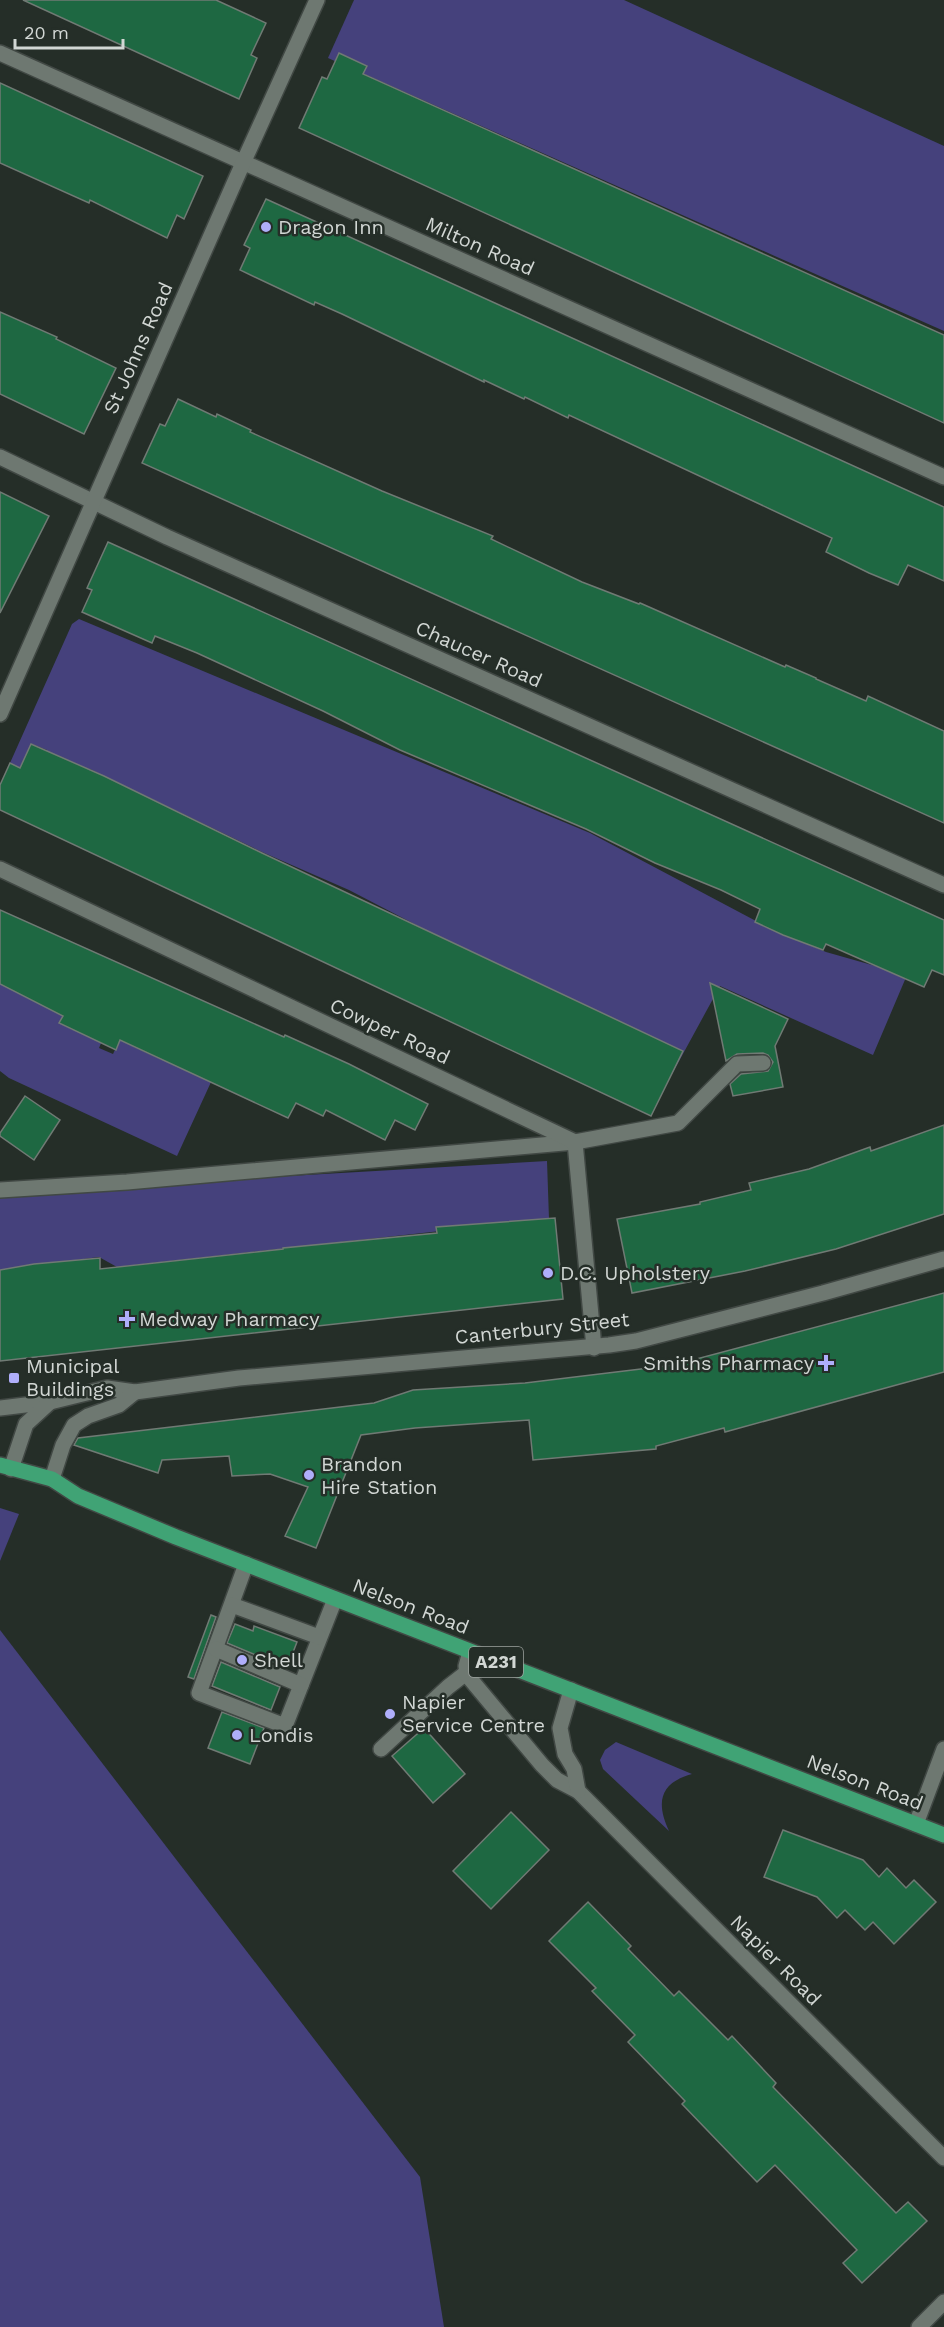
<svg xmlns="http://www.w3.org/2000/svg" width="944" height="2327" font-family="'Work Sans',sans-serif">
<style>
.green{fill:#45417c}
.building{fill:#1e6842;stroke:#707a74;stroke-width:1.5}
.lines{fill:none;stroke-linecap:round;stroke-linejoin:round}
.lane-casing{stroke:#414844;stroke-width:18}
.street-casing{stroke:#414844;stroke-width:18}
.secondary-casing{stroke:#414844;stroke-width:18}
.primary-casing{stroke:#414844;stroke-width:18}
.lane{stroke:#6e7871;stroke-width:15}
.street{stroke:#6e7871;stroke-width:15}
.secondary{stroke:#6e7871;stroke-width:15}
.primary{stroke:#40a375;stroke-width:15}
.poi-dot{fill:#afaefa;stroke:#252e28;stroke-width:2}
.labels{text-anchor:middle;stroke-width:5;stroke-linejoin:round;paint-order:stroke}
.shield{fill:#252e28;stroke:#9ea4a0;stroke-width:1.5}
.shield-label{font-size:18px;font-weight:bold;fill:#d2d7d4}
.poi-label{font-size:20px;fill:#d2d7d4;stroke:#252e28;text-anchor:start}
.street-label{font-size:20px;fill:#d2d7d4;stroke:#252e28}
</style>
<rect width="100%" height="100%" fill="#252e28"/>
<g class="green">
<path d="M354 0H624L944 146V331L328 58Z"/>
<path d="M79 619 590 833 769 928 826 952 907 975 873 1055 720 986 672 1074 656 1066 666 1044 424 929 349 890 262 852 104 776 90 769 56 767 45 762 47 750 32 744 20 768 10 763 72 624Z"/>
<path d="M0 972 62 979 49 1009 63 1016 59 1023 73 1030 107 1029 99 1048 113 1054 133 1012 147 1019 134 1047 162 1060 175 1033 223 1056 177 1156 9 1078 0 1071Z"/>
<path d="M547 1161 549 1219 117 1267 99 1257 0 1270V1196L64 1189Z"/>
<path d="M0 1508 19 1514 0 1561Z"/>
<path d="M0 1630 420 2177 444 2327H0Z"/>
<path d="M616 1742 692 1774C659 1783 656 1803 669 1831L603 1769 600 1760 605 1750Z"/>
</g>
<g class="building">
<path d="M23 0H216L266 23 251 55 257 58 239 99Z"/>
<path d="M339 53 367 66 363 74 944 335V423L299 128 322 77 327 79Z"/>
<path d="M0 83 203 176 184 219 177 215 167 238 90 200 89 203 0 163Z"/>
<path d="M266 199 944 507V581L908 565 898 585 869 573 826 552 832 538 569 415 568 418 525 397 524 399 484 380V382L342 314 315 302 314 305 240 270 250 248 244 245Z"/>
<path d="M0 312 57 337 56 339 116 368 84 434 0 394Z"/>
<path d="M178 399 216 417 217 414 251 430 250 432 382 491 493 536 491 539 582 582 639 604 640 603 785 667 786 665 816 678V679L866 701 868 696 944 731V823L142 463 160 424 165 426Z"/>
<path d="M0 492 49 516 0 613Z"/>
<path d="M108 542 944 920V975L932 970 924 987 826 944 823 950 783 935 755 922 760 909 721 890 655 863 586 829 400 750 323 711 197 653 155 636 152 643 82 612 92 590 87 588Z"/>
<path d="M31 744 104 776 262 853 683 1051 651 1116 0 810V785L10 763 20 768Z"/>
<path d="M0 910 284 1037 285 1035 349 1064 428 1104 415 1130 395 1120 385 1140 326 1110 323 1116 296 1103 288 1118 120 1040 116 1050 59 1023 63 1016 0 984Z"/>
<path d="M710 983 788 1019 775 1046 783 1087 733 1096 730 1084 741 1074 768 1071 773 1062 768 1055 763 1053 737 1054 726 1061Z"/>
<path d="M25 1096 60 1120 34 1160 0 1136V1133Z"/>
<path d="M944 1125V1214L836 1249 745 1271 632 1293 617 1219 700 1204V1202L751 1190 749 1183 809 1169 870 1147 871 1151Z"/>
<path d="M555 1218 563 1299 0 1361V1270L34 1264 100 1258V1269L283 1249V1248L437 1233 436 1227Z"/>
<path d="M944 1293V1372L725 1432 724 1428 656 1446V1449L533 1460 529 1420 415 1428 361 1435 316 1548 285 1536 308 1487 270 1474 232 1476 229 1456 162 1460 158 1473 74 1445 78 1438 374 1403 413 1390 525 1383 674 1365Z"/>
<path d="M211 1615 216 1617 194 1679 188 1677Z"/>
<path d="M235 1624 253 1631 254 1626 297 1642 287 1668 227 1643Z"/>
<path d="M221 1662 280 1687 271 1710 212 1686Z"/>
<path d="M222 1712 264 1728 250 1764 208 1748Z"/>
<path d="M424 1728 465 1774 433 1803 392 1756Z"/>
<path d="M511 1812 549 1850 491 1909 453 1871Z"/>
<path d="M783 1830 863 1860 879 1877 887 1868 906 1888 914 1880 936 1902 894 1944 873 1922 865 1930 845 1910 837 1918 817 1897 764 1877Z"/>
<path d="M588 1902 631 1946 628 1949 674 1996 679 1991 728 2040 732 2036 776 2083 773 2087 896 2213 908 2202 927 2221 862 2283 843 2263 857 2250 775 2165 757 2182 682 2104 685 2101 628 2042 635 2035 592 1991 596 1988 549 1941Z"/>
</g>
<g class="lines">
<g class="lane-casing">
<g id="lane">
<path d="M0 1190 127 1182 575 1142 678 1123 737 1064 763 1063"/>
<path d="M246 1564 199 1693 285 1726 335 1599"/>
<path d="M232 1605 319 1637"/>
<path d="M216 1649 301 1685"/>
<path d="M381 1749 448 1687 466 1673"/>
</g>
</g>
<g class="street-casing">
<g id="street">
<path d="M0 53 944 477"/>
<path d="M0 457 167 537 944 885"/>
<path d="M0 714 243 163 317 0"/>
<path d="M0 869 575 1142 594 1348"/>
<path d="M916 1824 944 1749"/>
<path d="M919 2327 944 2302"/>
</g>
</g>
<g class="secondary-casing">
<g id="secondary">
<path d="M0 1408 50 1402 107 1388 135 1392 239 1378 609 1345 636 1341 823 1293 944 1259"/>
<path d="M11 1469 26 1424 50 1402"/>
<path d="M52 1479 63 1445 74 1425 88 1416 119 1405 135 1392"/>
<path d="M470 1652 466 1666 467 1675 542 1765 557 1780 578 1791 944 2158"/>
<path d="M571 1690 560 1728 565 1754 574 1769 578 1791"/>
</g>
</g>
<g class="primary-casing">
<path id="primary" d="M0 1465 52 1479 78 1496 176 1537 944 1835"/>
</g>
<use href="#lane" class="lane"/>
<use href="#street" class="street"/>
<use href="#secondary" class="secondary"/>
<use href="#primary" class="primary"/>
</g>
<g class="poi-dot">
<circle cx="266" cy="227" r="6"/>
<circle cx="548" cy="1273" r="6"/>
<path d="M124 1310h6v6h6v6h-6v6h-6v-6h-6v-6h6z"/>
<path d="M823 1354h6v6h6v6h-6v6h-6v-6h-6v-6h6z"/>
<rect x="8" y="1372" width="12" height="12" rx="3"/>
<circle cx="309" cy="1475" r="6"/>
<circle cx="242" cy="1660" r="6"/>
<circle cx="390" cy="1714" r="6"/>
<circle cx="237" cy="1735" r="6"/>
</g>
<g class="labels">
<rect class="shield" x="469" y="1647" width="54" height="30" rx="4.5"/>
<g class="shield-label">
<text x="496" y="1668">A231</text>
</g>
<g class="poi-label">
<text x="278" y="234">Dragon Inn</text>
<text x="560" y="1280">D.C. Upholstery</text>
<text x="139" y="1326">Medway Pharmacy</text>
<text x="814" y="1370" text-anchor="end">Smiths Pharmacy</text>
<text x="26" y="1373">Municipal<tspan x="26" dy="23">Buildings</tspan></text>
<text x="321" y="1471">Brandon<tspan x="321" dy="23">Hire Station</tspan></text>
<text x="254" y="1667">Shell</text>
<text x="402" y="1709">Napier<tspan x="402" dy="23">Service Centre</tspan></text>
<text x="249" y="1742">Londis</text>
</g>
<g class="street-label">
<text transform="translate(480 246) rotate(24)" y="7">Milton Road</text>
<text transform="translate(138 348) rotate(-66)" y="7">St Johns Road</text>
<text transform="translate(479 654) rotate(24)" y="7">Chaucer Road</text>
<text transform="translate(390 1031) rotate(25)" y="7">Cowper Road</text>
<text transform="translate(542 1328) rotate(-6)" y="7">Canterbury Street</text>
<text transform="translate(411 1606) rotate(21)" y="7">Nelson Road</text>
<text transform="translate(865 1782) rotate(21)" y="7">Nelson Road</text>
<text transform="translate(776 1960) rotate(45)" y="7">Napier Road</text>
</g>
</g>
<path d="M15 39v9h108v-9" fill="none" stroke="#d2d7d4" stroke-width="3"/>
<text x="24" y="39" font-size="18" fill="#d2d7d4" stroke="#252e28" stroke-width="4.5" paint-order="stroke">20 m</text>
</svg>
